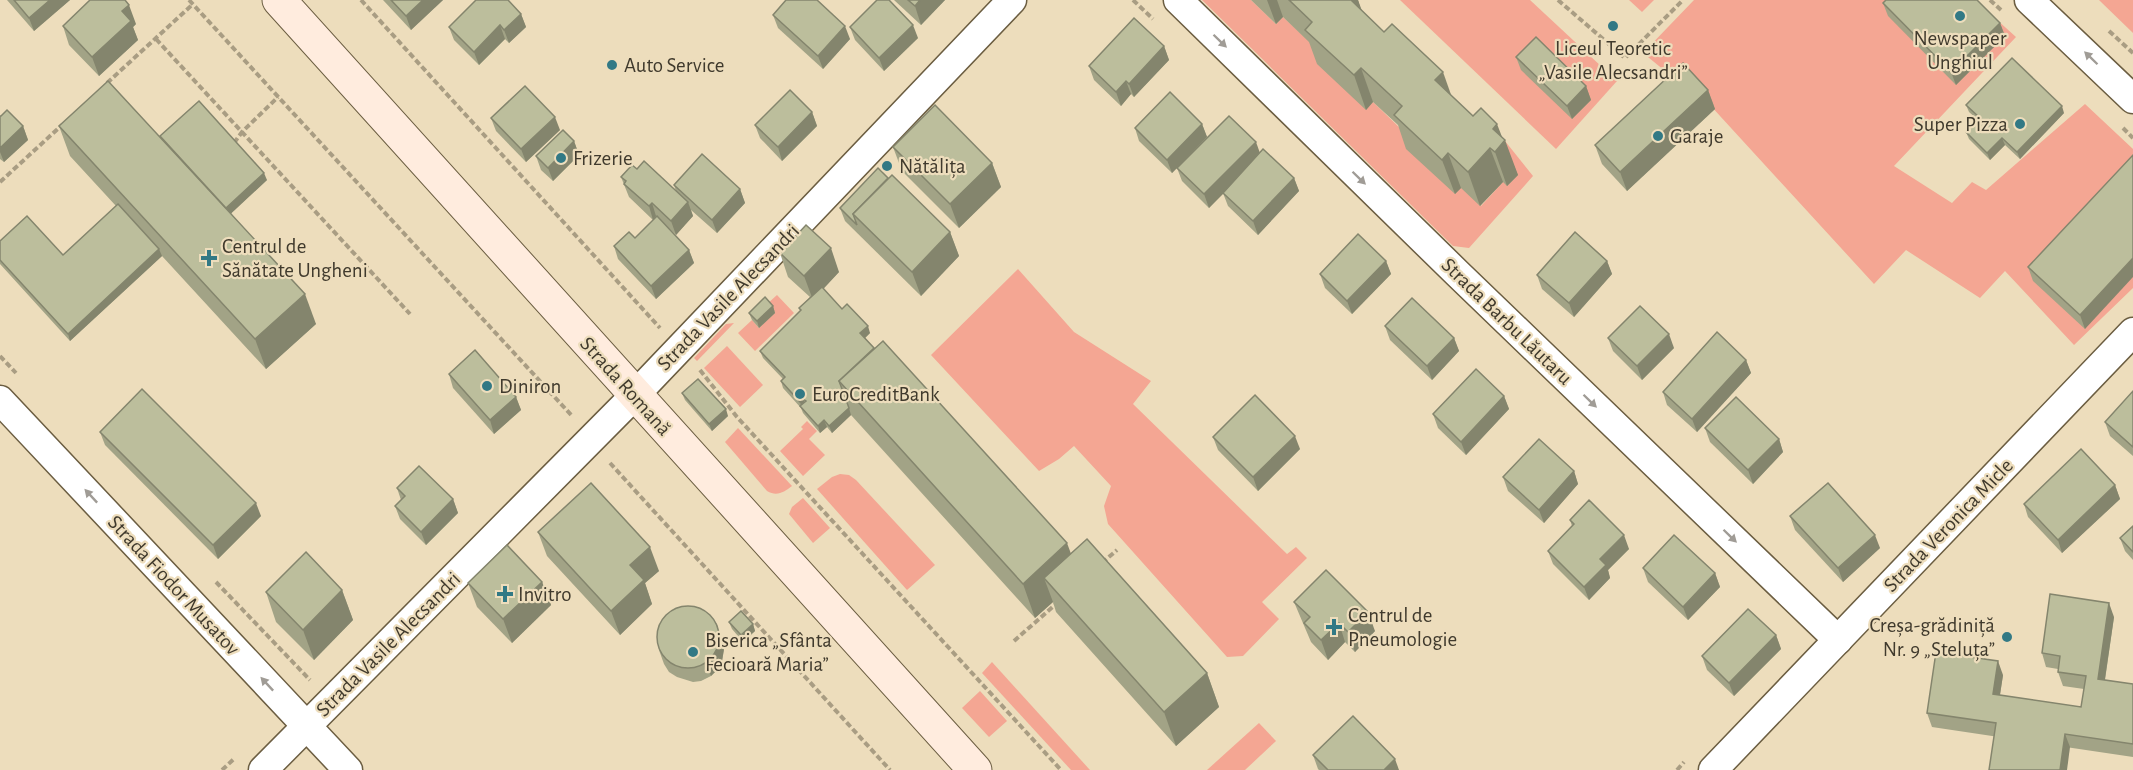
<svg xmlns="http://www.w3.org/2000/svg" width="2133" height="770" font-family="'Alegreya Sans',sans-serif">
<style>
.green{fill:#f4a693}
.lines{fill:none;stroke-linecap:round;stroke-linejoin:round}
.street-casing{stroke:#6b5d41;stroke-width:31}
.secondary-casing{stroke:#6b5d41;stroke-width:35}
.path{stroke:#a99d83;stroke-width:4;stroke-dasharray:6 3;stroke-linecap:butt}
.street{stroke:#fff;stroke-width:28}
.secondary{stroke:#ffecde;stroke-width:33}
.wall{fill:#a2a386}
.shaded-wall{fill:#84856d}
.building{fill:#bcbe9c;stroke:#84856d;stroke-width:1.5}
.oneway{fill:#a09c96}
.poi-dot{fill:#327985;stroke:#edddbc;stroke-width:2}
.labels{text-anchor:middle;stroke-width:4.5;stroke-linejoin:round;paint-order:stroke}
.poi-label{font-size:21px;fill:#403a2d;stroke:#edddbc;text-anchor:start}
.street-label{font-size:21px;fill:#403a2d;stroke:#edddbc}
</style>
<rect width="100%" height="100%" fill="#edddbc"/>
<g class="green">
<path d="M1202 0H1251L1276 24 1283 17 1325 56 1366 109 1373 102 1481 206 1503 182 1501 136 1533 176 1469 248 1453 246Z"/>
<path d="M1400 0H1530L1617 81 1556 149Z"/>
<path d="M1629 0H1654L1642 12Z"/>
<path d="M1694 0H1975L2016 37 1894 166 1952 203 1972 182 1986 190 2085 104 2133 149V288L2074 345 2005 271 1980 298 1906 250 1874 284 1677 69 1670 75 1643 53Z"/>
<path d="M2099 0H2133V33Z"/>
<path d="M1018 269 1074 332 1151 381 1133 404 1287 554 1296 547 1307 558 1262 602 1279 619 1243 656 1227 657 1108 524 1104 506 1111 486 1074 446 1059 459 1039 471 931 355Z"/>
<path d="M777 295 794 313 755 351 738 333 752 320 759 328 775 312 767 304Z"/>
<path d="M734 323 697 361 694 358 726 324Z"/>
<path d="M727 346 763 385 740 407 704 368Z"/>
<path d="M807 421 817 431 809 439 825 455 803 476 780 451 803 429 801 427Z"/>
<path d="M738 428 792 486C784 492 777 497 767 491L725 442Z"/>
<path d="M840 474 849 475 856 480 935 565 907 590 817 489 832 477Z"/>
<path d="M803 498 830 528 813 543 789 514 792 507Z"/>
<path d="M992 662 1090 770H1071L982 673Z"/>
<path d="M980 691 1007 721 989 737 962 708Z"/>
<path d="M1259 723 1276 741 1245 770H1207Z"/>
</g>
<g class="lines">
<g class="street-casing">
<g id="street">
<path d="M1178 0 1457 273 1838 640"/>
<path d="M2029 0 2133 99"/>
<path d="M0 400 348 770"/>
<path d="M263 770 635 395 1012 0"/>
<path d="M1713 770 2133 332"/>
</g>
</g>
<g class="secondary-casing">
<path id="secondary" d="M279 0 975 770"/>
</g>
<g class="path">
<path d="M189 0 573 417"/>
<path d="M361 0 660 328"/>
<path d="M1133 0 1153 19"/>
<path d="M1558 0 1625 58 1683 0"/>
<path d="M1990 0 2001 10"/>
<path d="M2109 31 2133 53"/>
<path d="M156 39 410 314"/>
<path d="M107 83 193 4"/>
<path d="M2123 128 2133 138"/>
<path d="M234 143 242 132 278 97"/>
<path d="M0 182 62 125"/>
<path d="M0 356 16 373"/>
<path d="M700 370 737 417 1061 770"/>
<path d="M610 463 890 770"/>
<path d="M1102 563 1117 550"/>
<path d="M216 582 310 680"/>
<path d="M1014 641 1056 604"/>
<path d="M222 770 235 758"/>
<path d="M1677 770 1684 762"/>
</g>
<use href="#street" class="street"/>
<use href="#secondary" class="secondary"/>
</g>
<g class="wall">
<path d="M7 0H70L34 31Z"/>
<path d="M383 0H443L411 30Z"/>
<path d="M894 0H945L921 25Z"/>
<path d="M1251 0H1358L1361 10 1451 96 1473 116 1502 137 1518 175 1507 186 1503 182 1480 206 1461 188 1455 194 1406 149 1398 125 1373 102 1366 110 1317 64 1309 42 1283 17 1276 24Z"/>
<path d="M1883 3 2000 23 2005 36 1956 85 1888 16Z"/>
<path d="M521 14 526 27 509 43 505 39 479 65 454 40 449 27Z"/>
<path d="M773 15 850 39 823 69 778 28Z"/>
<path d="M136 24 133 27 138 40 99 76 69 45 63 26Z"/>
<path d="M850 27 918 38 884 71 855 40Z"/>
<path d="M1164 46 1169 60 1134 97 1131 94 1121 106 1094 80 1089 66Z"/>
<path d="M1516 57 1586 86 1591 100 1572 119 1521 70Z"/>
<path d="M1708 90 1715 109 1627 191 1602 164 1595 145Z"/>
<path d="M1966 105 2064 113 2020 159 2005 145 1990 160 1969 139 1966 132 1978 120 1969 112Z"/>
<path d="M812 112 817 126 782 161 760 138 755 125Z"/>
<path d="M0 116 23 126 28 140 4 162 0 159Z"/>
<path d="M491 118 560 130 526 162 496 131Z"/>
<path d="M1202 124 1207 137 1180 165 1260 153 1294 178 1299 191 1258 235 1228 206 1223 193 1209 208 1182 181 1177 168 1172 173 1139 141 1135 128Z"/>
<path d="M59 126 160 136 267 180 231 213 316 324 266 369 162 256 70 341 0 264V241L63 255 116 206 70 156Z"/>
<path d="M574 141 579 155 553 181 541 170 536 156Z"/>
<path d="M893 147 992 163 1001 187 959 228 902 171Z"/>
<path d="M2133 155 2085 329 2033 281 2028 267Z"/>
<path d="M637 169 676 191 674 185 740 189 745 203 717 233 691 210 693 216 676 235 664 223 689 250 694 263 656 299 618 259 614 246 635 238 653 220 629 197 621 177Z"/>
<path d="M888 178 950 232 959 256 921 296 845 221 840 208Z"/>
<path d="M780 253 839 272 823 289 842 309 870 333 865 338 1071 554 1207 673 1219 707 1176 746 1056 612 1053 602 1035 618 851 415 832 433 827 427 820 433 803 413 801 408 783 388 781 381 783 379 763 358 760 351 800 311 799 308 810 297 788 277Z"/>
<path d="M1386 261 1391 274 1352 314 1325 288 1320 274Z"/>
<path d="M1607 261 1612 274 1574 317 1542 289 1537 275Z"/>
<path d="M773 306 775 313 759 328 752 320 749 313Z"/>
<path d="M1385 326 1454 338 1459 351 1432 380 1390 340Z"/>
<path d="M1608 338 1674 348 1642 380 1613 351Z"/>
<path d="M1746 360 1751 373 1697 432 1667 405 1663 392Z"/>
<path d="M449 374 516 397 521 410 494 434 453 388Z"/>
<path d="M2133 391V456L2110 436 2105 422Z"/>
<path d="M682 393 728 416 712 431 685 400Z"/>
<path d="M1504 396 1509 409 1466 455 1438 428 1433 414Z"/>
<path d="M1705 428 1779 439 1783 452 1753 484 1710 442Z"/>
<path d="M100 432 261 516 218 559 105 445Z"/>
<path d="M1213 437 1300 449 1258 491 1218 450Z"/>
<path d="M1574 471 1578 484 1544 523 1508 491 1503 477Z"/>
<path d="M2115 485 2120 499 2062 553 2028 517 2024 504Z"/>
<path d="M397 488 453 499 458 513 426 545 400 519 395 506 401 500Z"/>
<path d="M1790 516 1880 548 1843 582 1795 530Z"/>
<path d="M1570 520 1629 549 1608 570 1610 578 1589 600 1553 564 1548 551 1572 526Z"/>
<path d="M2133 526V560L2125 551 2120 538Z"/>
<path d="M538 532 659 571 645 583 652 604 620 635 547 556Z"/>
<path d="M1643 568 1715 573 1720 587 1688 620 1648 582Z"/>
<path d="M542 582 551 605 512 643 477 607 468 583Z"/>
<path d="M342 590 353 620 314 660 276 622 266 592Z"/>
<path d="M1294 602 1375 631 1355 652 1345 642 1328 660 1311 642Z"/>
<path d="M2114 617 2105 680 2133 684V757L1932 727 1927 713 2003 675 2000 695 2081 707 2084 689 2063 686 2058 672V669L2046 667 2042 653Z"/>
<path d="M729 622 753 624 755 631 743 642 732 629Z"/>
<path d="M716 623 724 649 722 661 717 670 711 676 701 681 693 682 677 677 669 672 664 664 659 650Z"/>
<path d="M1776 635 1781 649 1734 696 1707 670 1702 656Z"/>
<path d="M1313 755 1399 770H1319L1318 769Z"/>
</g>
<g class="shaded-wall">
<path d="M50 0H70L34 31 29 18Z"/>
<path d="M423 0H443L411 30 406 16Z"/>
<path d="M920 0H945L921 25 915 6Z"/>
<path d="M1267 0H1277L1283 17 1276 24Z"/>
<path d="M1348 0H1358L1366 22Z"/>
<path d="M129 5 136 24 133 27 138 40 99 76 92 57 122 11Z"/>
<path d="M521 14 526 27 509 43 504 30Z"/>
<path d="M2000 23 2005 36 1956 85 1951 72Z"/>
<path d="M500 25 505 39 479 65 474 52Z"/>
<path d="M913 25 918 38 884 71 879 58Z"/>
<path d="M845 26 850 39 823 69 818 56Z"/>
<path d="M1164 46 1169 60 1134 97 1129 84Z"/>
<path d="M1361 68 1373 102 1366 110 1354 75Z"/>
<path d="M1443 72 1455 106 1435 80Z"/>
<path d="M1126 81 1131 94 1121 106 1116 92Z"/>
<path d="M1586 86 1591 100 1572 119 1567 106Z"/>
<path d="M1708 90 1715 109 1627 191 1620 172Z"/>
<path d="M2062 106 2064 113 2020 159 2017 152Z"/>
<path d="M812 112 817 126 782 161 778 147Z"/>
<path d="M555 117 560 130 526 162 521 149Z"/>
<path d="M1202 124 1207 137 1172 173 1167 160Z"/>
<path d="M1497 124 1504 142 1505 140 1518 175 1507 186 1495 152 1493 129Z"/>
<path d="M23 126 28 140 4 162 0 152V148Z"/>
<path d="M2002 138 2005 145 1990 160 1987 153Z"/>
<path d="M574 141 579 155 553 181 548 168Z"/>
<path d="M1256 142 1261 156 1209 208 1204 194Z"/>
<path d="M1490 148 1503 182 1480 206 1468 172Z"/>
<path d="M1448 153 1461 188 1455 194 1442 160Z"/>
<path d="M992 163 1001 187 959 228 950 204Z"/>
<path d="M264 173 267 180 222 222 219 215Z"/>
<path d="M1294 178 1299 191 1258 235 1253 221Z"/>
<path d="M740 189 745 203 717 233 712 220Z"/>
<path d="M688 202 693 216 676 235 671 221Z"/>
<path d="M652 203 656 216 653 220 649 206Z"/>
<path d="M950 232 959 256 921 296 912 272Z"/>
<path d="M831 248 839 272 813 300 804 276Z"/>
<path d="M159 249 162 256 70 341 68 334Z"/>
<path d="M689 250 694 263 656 299 651 286Z"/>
<path d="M2133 258V277L2085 329 2080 315Z"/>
<path d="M1386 261 1391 274 1352 314 1347 301Z"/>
<path d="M1607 261 1612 274 1574 317 1569 303Z"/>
<path d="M305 294 316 324 266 369 255 339Z"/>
<path d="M773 306 775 313 759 328 757 321Z"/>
<path d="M868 326 870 333 863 340 860 333Z"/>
<path d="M1669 334 1674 348 1642 380 1637 366Z"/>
<path d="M1454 338 1459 351 1432 380 1427 366Z"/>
<path d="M1746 360 1751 373 1697 432 1692 419Z"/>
<path d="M1504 396 1509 409 1466 455 1461 442Z"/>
<path d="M516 397 521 410 494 434 490 420Z"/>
<path d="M803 399 806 406 802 409 800 402Z"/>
<path d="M849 408 851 415 832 433 829 426Z"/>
<path d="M726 409 728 416 712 431 709 424Z"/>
<path d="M824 420 827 427 820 433 818 426Z"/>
<path d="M1295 436 1300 449 1258 491 1253 477Z"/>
<path d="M1779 439 1783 452 1753 484 1748 470Z"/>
<path d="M1574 471 1578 484 1544 523 1539 510Z"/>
<path d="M2115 485 2120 499 2062 553 2058 540Z"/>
<path d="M453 499 458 513 426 545 421 532Z"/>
<path d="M256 503 261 516 218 559 213 545Z"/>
<path d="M1624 535 1629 549 1608 570 1610 578 1589 600 1584 587 1600 559Z"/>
<path d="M1875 535 1880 548 1843 582 1838 568Z"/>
<path d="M1067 543 1080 578H1044L1053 602 1035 618 1023 584Z"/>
<path d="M650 547 659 571 645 583 652 604 620 635 611 611 630 565Z"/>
<path d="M1715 573 1720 587 1688 620 1683 607Z"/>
<path d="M542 582 551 605 512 643 503 619Z"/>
<path d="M342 590 353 620 314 660 303 630Z"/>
<path d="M2109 603 2114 617 2103 692 2098 679Z"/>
<path d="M1368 612 1375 631 1355 652 1348 632Z"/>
<path d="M716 623 724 649 722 661 717 670 711 676 706 663Z"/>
<path d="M1339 623 1345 642 1328 660 1321 640Z"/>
<path d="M753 624 755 631 743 642 741 635Z"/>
<path d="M1776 635 1781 649 1734 696 1729 683Z"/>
<path d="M1998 661 2003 675 1998 707 1993 694Z"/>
<path d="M1207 673 1219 707 1176 746 1164 712Z"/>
<path d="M2065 734 2070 747 2067 770H2060Z"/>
<path d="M1395 759 1399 770H1384Z"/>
</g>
<g class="building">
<path d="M14 0H50L29 18Z"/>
<path d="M90 0H125L129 5 122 11 131 21 92 57 63 26Z"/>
<path d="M391 0H423L406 16Z"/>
<path d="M476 0H508L521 14 504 30 500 25 474 52 449 27Z"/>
<path d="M786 0H817L845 26 818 56 773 15Z"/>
<path d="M877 0H889L913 25 879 58 850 27Z"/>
<path d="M908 0H920L915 6Z"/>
<path d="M1289 0H1351L1384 32 1392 24 1443 72 1435 80 1473 116 1481 108 1497 124 1493 129 1505 140 1495 152 1490 148 1468 172 1448 153 1442 160 1394 115 1402 106 1361 68 1354 75 1305 30 1312 22Z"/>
<path d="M1886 0H1977L2000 23 1951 72 1883 3Z"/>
<path d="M1134 18 1164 46 1129 84 1126 81 1116 92 1089 66Z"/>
<path d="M1536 37 1586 86 1567 106 1516 57Z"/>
<path d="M2012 58 2062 106 2017 152 2002 138 1987 153 1966 132 1980 118 1966 105Z"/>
<path d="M1683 63 1708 90 1620 172 1595 145Z"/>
<path d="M108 81 305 294 255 339 59 126Z"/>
<path d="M525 86 555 117 521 149 491 118Z"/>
<path d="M790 90 812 112 778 147 755 125Z"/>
<path d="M1170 92 1202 124 1167 160 1135 128Z"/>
<path d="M199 101 264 173 226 208 160 136Z"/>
<path d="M935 105 992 163 950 204 893 147Z"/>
<path d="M7 110 23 126 0 148V116H1Z"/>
<path d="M1229 116 1256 142 1204 194 1177 168Z"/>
<path d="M563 130 574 141 548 168 536 156Z"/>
<path d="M1263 149 1294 178 1253 221 1223 193Z"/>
<path d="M702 154 740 189 712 220 674 185Z"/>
<path d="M2133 155V258L2080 315 2028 267Z"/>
<path d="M644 161 688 202 671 221 652 203 649 206 624 184 626 181 621 177 632 165 637 169Z"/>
<path d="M878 168 888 178 853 214 857 225 840 208Z"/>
<path d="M892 175 950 232 912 272 853 214Z"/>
<path d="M118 204 159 249 68 334 0 260V241L27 216 63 255Z"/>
<path d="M657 216 689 250 651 286 614 246 629 232 635 238Z"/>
<path d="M806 225 831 248 804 276 780 253Z"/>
<path d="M1575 232 1607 261 1569 303 1537 275Z"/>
<path d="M1358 234 1386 261 1347 301 1320 274Z"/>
<path d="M822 287 842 309 847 304 868 326 860 333 874 348 839 381 849 408 829 426 824 420 818 426 800 406 806 401 803 399 800 402 781 381 785 377 760 351 801 310 799 308Z"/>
<path d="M765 297 773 306 757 321 749 313Z"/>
<path d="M1412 298 1454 338 1427 366 1385 326Z"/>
<path d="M1640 306 1669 334 1637 366 1608 338Z"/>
<path d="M1717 332 1746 360 1692 419 1663 392Z"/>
<path d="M883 341 1067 543 1023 584 839 381Z"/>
<path d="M475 350 516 397 490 420 449 374Z"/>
<path d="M1476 369 1504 396 1461 442 1433 414Z"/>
<path d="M698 379 726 409 709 424 682 393Z"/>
<path d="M142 389 256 503 213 545 100 432Z"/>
<path d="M2133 391V447L2105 422Z"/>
<path d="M1255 395 1295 436 1253 477 1213 437Z"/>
<path d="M1736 397 1779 439 1748 470 1705 428Z"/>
<path d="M1539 439 1574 471 1539 510 1503 477Z"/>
<path d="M2081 449 2115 485 2058 540 2024 504Z"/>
<path d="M419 466 453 499 421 532 395 506 405 496 397 488Z"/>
<path d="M591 483 650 547 630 565 644 580 611 611 538 532Z"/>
<path d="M1828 483 1875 535 1838 568 1790 516Z"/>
<path d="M1589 500 1624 535 1600 559 1606 565 1584 587 1548 551 1574 524 1570 520Z"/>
<path d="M2133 526V552L2120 538Z"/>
<path d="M1674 535 1715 573 1683 607 1643 568Z"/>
<path d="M1087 539 1207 673 1164 712 1044 578Z"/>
<path d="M507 545 542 582 503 619 468 583Z"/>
<path d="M306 552 342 590 303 630 266 592Z"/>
<path d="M1326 570 1368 612 1348 632 1339 623 1321 640 1304 623 1310 617 1294 602Z"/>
<path d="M2050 594 2109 603 2098 679 2133 684V744L2065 734 2060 770H1989L1996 723 1927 713 1936 652 1998 661 1993 694 2081 707 2086 676 2058 672 2060 656 2042 653Z"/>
<circle cx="688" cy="637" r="31"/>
<path d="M1748 609 1776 635 1729 683 1702 656Z"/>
<path d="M741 611 753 624 741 635 729 622Z"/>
<path d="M1353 716 1395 759 1384 770H1328L1313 755Z"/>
</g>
<defs><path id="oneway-solid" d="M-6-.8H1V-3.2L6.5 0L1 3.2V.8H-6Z" transform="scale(1.5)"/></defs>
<g class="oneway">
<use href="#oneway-solid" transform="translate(1220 41) rotate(44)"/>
<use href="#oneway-solid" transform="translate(2091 58) rotate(-136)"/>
<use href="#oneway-solid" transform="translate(1359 178) rotate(44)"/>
<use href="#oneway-solid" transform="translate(1590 401) rotate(44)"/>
<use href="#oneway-solid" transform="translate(91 496) rotate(-133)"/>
<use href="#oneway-solid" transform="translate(1730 536) rotate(44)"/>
<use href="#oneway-solid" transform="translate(267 684) rotate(-133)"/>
</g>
<g class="poi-dot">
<circle cx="1960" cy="16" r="6"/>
<circle cx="1613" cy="26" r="6"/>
<circle cx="612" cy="65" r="6"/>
<circle cx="2020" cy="124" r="6"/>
<circle cx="1658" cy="136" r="6"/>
<circle cx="561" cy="158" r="6"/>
<circle cx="887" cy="166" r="6"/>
<path d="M206 249h6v6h6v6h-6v6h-6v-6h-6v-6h6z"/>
<circle cx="487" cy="386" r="6"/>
<circle cx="800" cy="394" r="6"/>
<path d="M502 585h6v6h6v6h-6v6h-6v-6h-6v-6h6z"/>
<path d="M1331 618h6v6h6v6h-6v6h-6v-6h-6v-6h6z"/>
<circle cx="2007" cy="637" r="6"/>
<circle cx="693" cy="652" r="6"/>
</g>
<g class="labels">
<g class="poi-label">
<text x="1960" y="45" text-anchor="middle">Newspaper<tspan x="1960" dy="24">Unghiul</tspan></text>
<text x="1613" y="55" text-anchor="middle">Liceul Teoretic<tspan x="1613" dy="24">„Vasile Alecsandri”</tspan></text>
<text x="624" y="72">Auto Service</text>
<text x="2008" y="131" text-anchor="end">Super Pizza</text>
<text x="1670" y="143">Garaje</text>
<text x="573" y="165">Frizerie</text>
<text x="899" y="173">Nătălița</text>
<text x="222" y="253">Centrul de<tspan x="222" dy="24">Sănătate Ungheni</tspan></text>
<text x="499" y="393">Diniron</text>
<text x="812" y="401">EuroCreditBank</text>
<text x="518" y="601">Invitro</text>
<text x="1348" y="622">Centrul de<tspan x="1348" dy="24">Pneumologie</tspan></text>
<text x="1995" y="632" text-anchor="end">Creșa-grădiniță<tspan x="1995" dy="24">Nr. 9 „Steluța”</tspan></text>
<text x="705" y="647">Biserica „Sfânta<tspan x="705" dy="24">Fecioară Maria”</tspan></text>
</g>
<g class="street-label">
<text transform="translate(728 297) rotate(-46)" y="7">Strada Vasile Alecsandri</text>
<text transform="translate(1507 321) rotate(44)" y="7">Strada Barbu Lăutaru</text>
<text transform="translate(626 386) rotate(48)" y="7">Strada Romană</text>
<text transform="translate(1948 525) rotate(-46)" y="7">Strada Veronica Micle</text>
<text transform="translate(174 585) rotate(47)" y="7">Strada Fiodor Musatov</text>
<text transform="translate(388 644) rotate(-45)" y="7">Strada Vasile Alecsandri</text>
</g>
</g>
</svg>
